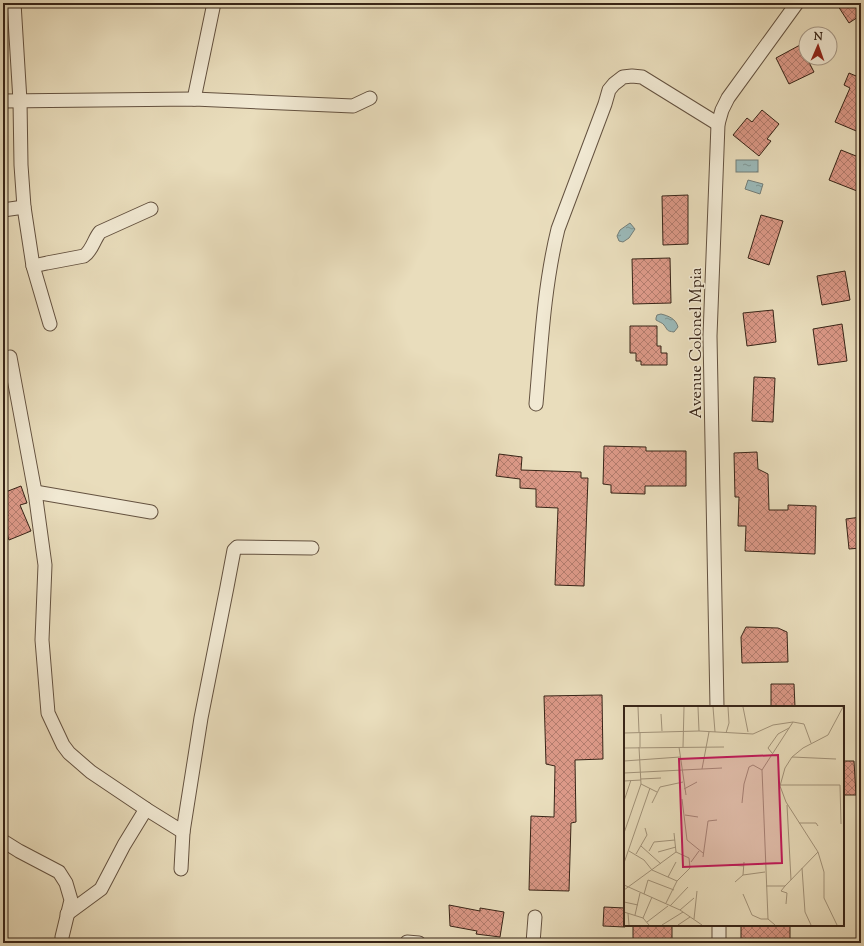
<svg xmlns="http://www.w3.org/2000/svg" width="864" height="946" font-family="'Sorts Mill Goudy',serif">
<style>
.water{fill:url(#water-ripples);stroke:#737e79}
.building{fill:url(#building-cross-hatch);stroke:#372417}
.lines{fill:none;stroke-linecap:round;stroke-linejoin:round}
.minor-casing{stroke:#645240;stroke-width:15}
.minor{stroke:#f1e9d3;stroke-width:13}
.labels{text-anchor:middle;stroke-width:3;stroke-linejoin:round;paint-order:stroke}
.street-label{font-size:16px;fill:#372417;stroke:#f1e9d3}
.inset-road{fill:none;stroke:#a2937a;stroke-width:1}
.view{fill:#c2185b;fill-opacity:0.15;stroke:#c2185b;stroke-width:2}
.inset-edge{fill:none;stroke:#372417;stroke-width:2}
</style>
<defs>
<pattern id="water-ripples" width="26" height="14" patternUnits="userSpaceOnUse"><rect width="26" height="14" fill="#9bbaba"/><path d="M2 4q2-2 4 0t4 0M15 11q2-2 4 0t4 0" fill="none" stroke="#7f9796"/></pattern>
<pattern id="building-cross-hatch" width="8" height="8" patternUnits="userSpaceOnUse"><rect width="8" height="8" fill="#dc9988"/><path d="M0 0l8 8M0 8l8-8" fill="none" stroke="#b37d6e"/></pattern>
</defs>
<rect width="100%" height="100%" fill="#e9ddbc"/>
<filter id="stains"><feTurbulence type="fractalNoise" baseFrequency=".005" numOctaves="4"/><feColorMatrix values="0 0 0 0 .2 0 0 0 0 .09 0 0 0 0 .02 0 0 0 .5 -.17"/></filter>
<radialGradient id="worn" r=".72"><stop offset=".6" stop-color="#630" stop-opacity="0"/><stop offset="1" stop-color="#630" stop-opacity=".3"/></radialGradient>
<g class="water">
<rect x="736" y="160" width="22" height="12"/>
<path d="M748 180 763 184 760 194 745 189Z"/>
<path d="M630 223 635 229 629 238 623 242 619 241 617 236 620 230Z"/>
<path d="M661 314C669 316 676 319 678 327L674 332C666 331 668 330 664 325 663 323 659 322 656 320V318L657 315Z"/>
</g>
<g class="building">
<path d="M843 3H861V15L849 23 838 6Z"/>
<path d="M800 45 814 72 789 84 776 58Z"/>
<path d="M861 65V133L835 122 850 88 844 85 849 73 856 76Z"/>
<path d="M762 110 779 124 767 139 771 141 759 156 733 135 747 118 752 122Z"/>
<path d="M841 150 861 158V182L857 191 829 180Z"/>
<path d="M688 195V244L663 245 662 196Z"/>
<path d="M761 215 783 221 769 265 748 258Z"/>
<path d="M670 258 671 303 633 304 632 259Z"/>
<path d="M845 271 850 300 822 305 817 276Z"/>
<path d="M773 310 776 342 747 346 743 313Z"/>
<path d="M842 324 847 361 818 365 813 329Z"/>
<path d="M630 326H657V346H661V353H667V365H641V361H636V353H630Z"/>
<path d="M754 377 775 378 773 422 752 421Z"/>
<path d="M604 446 646 447V451H686V486H645V494L611 493V485L603 484Z"/>
<path d="M757 452 758 469 768 474 769 510H788V505L816 506 815 554 745 551 746 526H738L739 497H735L734 453Z"/>
<path d="M499 454 522 457 521 470 581 472V478H588L584 586 555 585 558 508 536 507V489L520 488V479L496 476Z"/>
<path d="M21 486 27 503 20 505 31 531 9 540 3 524V518L8 516 3 493Z"/>
<path d="M861 517V548L849 549 846 519Z"/>
<path d="M746 627 778 628 787 632 788 662 742 663 741 637Z"/>
<path d="M771 684H794L795 707H771Z"/>
<path d="M602 695 603 759 575 760 576 822 571 823 569 891 529 890 531 816 554 817 555 766 546 764 544 696Z"/>
<path d="M843 761H854L856 795H843Z"/>
<path d="M449 905 480 911V908L504 912 500 937 476 934 477 931 450 926Z"/>
<path d="M604 907 625 908V927L603 926Z"/>
<rect x="741" y="925" width="49" height="18"/>
<rect x="633" y="926" width="39" height="17"/>
</g>
<g class="lines">
<g class="minor-casing">
<g id="minor">
<path d="M14 3 20 101 21 165 24 207 33 266 50 324"/>
<path d="M194 99 214 3"/>
<path d="M3 101 194 99 353 106 370 98"/>
<path d="M3 210 24 207"/>
<path d="M33 266 47 263 84 256C92 251 94 239 100 232L151 209"/>
<path d="M10 357 35 492 45 565 42 640 48 713 63 745 69 753 91 772 146 809 183 832"/>
<path d="M536 404C541 346 544 286 558 229L605 104 609 90 614 84 623 77 632 76 642 77 718 124"/>
<path d="M35 492 151 512"/>
<path d="M717 707 710 336 718 124 722 110 728 98 797 3"/>
<path d="M3 841 19 851 59 872 66 883 71 900 62 937V943"/>
<path d="M181 869 183 832 201 718 227 587 234 550 237 547 312 548"/>
<path d="M67 914 101 889 124 845 146 809"/>
<path d="M407 942 419 943"/>
<path d="M533 943 535 917"/>
<path d="M719 943V925"/>
</g>
</g>
<use href="#minor" class="minor"/>
</g>
<g class="labels">
<g class="street-label">
<text transform="translate(695 343) rotate(-90)" y="6">Avenue Colonel Mpia</text>
</g>
</g>
<g transform="translate(624 706)">
<rect width="220" height="220" fill="#e9ddbc"/>
<path class="inset-road" d="M14 1 15 26M74 1 75 25M89 1 91 26M119 1 124 26M37 8 38 25M16 26V41M0 27 75 25 129 28 149 19 169 16 180 18 187 37M102 27 105 17 104 1M55 41 62 89M59 41 60 1M0 42 100 41M148 47 144 42 154 28 165 22M168 51 212 53M0 55 56 51M78 63 85 26M0 67 98 62M17 73 37 72M0 75 17 74M17 78 33 86M156 79H216L217 118M60 83 73 76M58 93 63 134 79 147M0 95 7 74M28 97 36 81 59 76M118 97 120 78 125 61 129 59 138 64M163 99 167 174M61 109 74 111M175 117H192L194 120M0 127 17 78 15 41M50 127 52 146M17 140 37 158M5 145 20 154 28 164 53 175M25 145 30 136 51 134M34 146 52 141M12 148 23 129 21 122M79 151 84 115 93 114M67 156 75 145M0 157 26 82M105 159 120 160M178 162 181 206 187 219M119 169 120 156M44 171 52 156M111 176 119 169 141 166M0 179 56 204 78 219M142 180H161L194 146M161 180 157 185 163 187 162 198M0 184 52 146M20 188 24 174 50 184M119 188 128 209 137 213H144M0 196 14 199M42 197 53 175 66 162 65 152 52 146M46 200 64 181M56 204 70 192M0 206 19 212 25 219M4 207 5 219M11 209 16 187M19 212 28 191M70 213 73 185M23 216 44 200M38 219 59 206M54 219 66 211M151 219 144 213 138 64 169 16M213 219 200 192V166L194 146 162 96 156 80 161 62 168 51 179 42 204 29 219 1"/>
<path class="view" d="M154 49 158 157 59 161 55 53Z"/>
<rect width="220" height="220" class="inset-edge"/>
</g>
<rect width="864" height="946" fill="none" stroke="#e9ddbc" stroke-width="16"/>
<rect x="4" y="4" width="856" height="938" fill="none" stroke="#372417" stroke-width="2"/>
<rect x="8" y="8" width="848" height="930" fill="none" stroke="#372417"/>
<g transform="translate(818 46) rotate(2)"><circle r="19" fill="#f1e9d3" stroke="#a79a88"/>
<path d="M0-3L7 15L0 10L-7 15Z" fill="#8f2418"/>
<text y="-6" font-size="11" font-weight="bold" text-anchor="middle" fill="#372417">N</text>
</g>
<rect width="100%" height="100%" filter="url(#stains)"/>
<rect width="100%" height="100%" fill="url(#worn)"/>
</svg>
